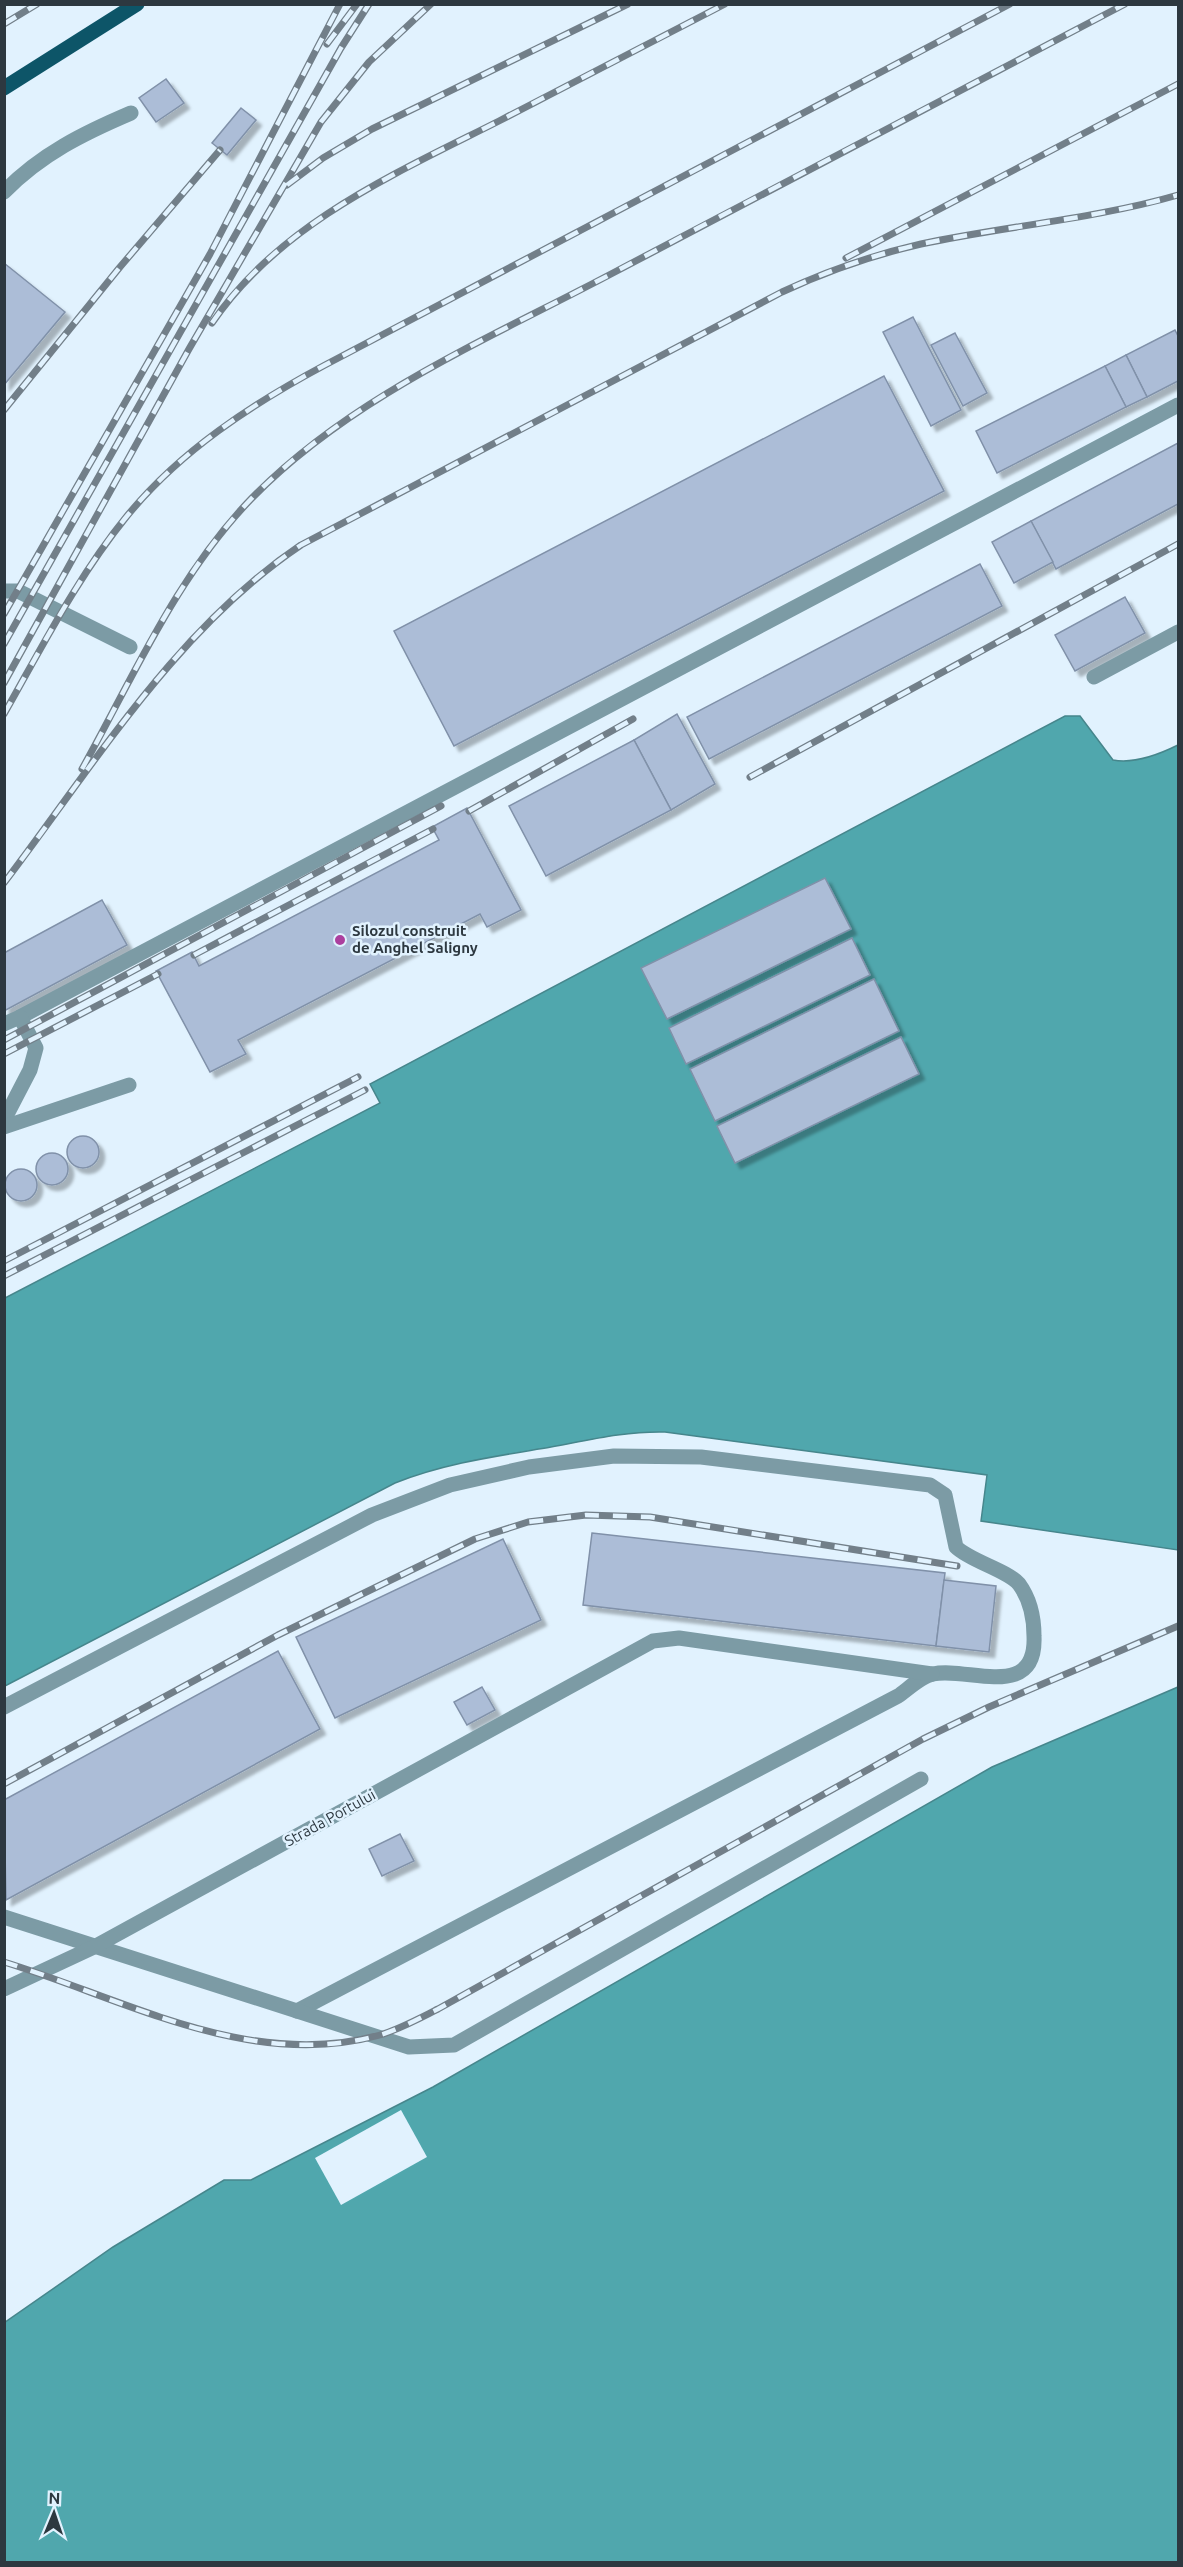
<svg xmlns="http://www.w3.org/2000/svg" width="1183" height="2567" font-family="Ubuntu,sans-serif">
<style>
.water{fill:#50a7ad;stroke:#46868c;stroke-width:1.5}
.pier{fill:#e1f2fe}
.building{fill:#acbdd7;stroke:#8091a9;stroke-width:1.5;filter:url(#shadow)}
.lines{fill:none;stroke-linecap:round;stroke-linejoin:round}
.minor{stroke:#7c9ba5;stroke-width:15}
.major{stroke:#0d5568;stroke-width:15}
.rail-casing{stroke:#727f89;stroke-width:7}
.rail{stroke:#e1f2fe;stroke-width:4.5;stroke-dasharray:14;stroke-linecap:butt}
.poi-dot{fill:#ac3f9e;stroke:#e1f2fe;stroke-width:2}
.labels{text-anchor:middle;stroke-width:5;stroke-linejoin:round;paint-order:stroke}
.poi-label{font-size:15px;font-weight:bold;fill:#2d3840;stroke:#e1f2fe;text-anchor:start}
.street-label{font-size:15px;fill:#2d3840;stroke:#e1f2fe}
</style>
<defs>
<filter id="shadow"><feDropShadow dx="5.5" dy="5.5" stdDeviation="1.5" flood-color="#0004"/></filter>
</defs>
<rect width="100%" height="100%" fill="#e1f2fe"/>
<g class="water">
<path d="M1065 716H1080L1113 760C1135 764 1158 755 1178 745V1550L981 1521 987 1475 665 1432C626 1431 589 1440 551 1447 498 1456 445 1463 395 1483L5 1686V1298L380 1103 370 1084Z"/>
<path d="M1178 1687V2562H5L4 2323 113 2247 224 2180H251L433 2087 992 1767Z"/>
</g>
<path class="pier" d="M401 2110 427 2157 341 2205 315 2158Z"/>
<g class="building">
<path d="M166 79 184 103 156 122 139 98Z"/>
<path d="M241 108 256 120 227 155 212 143Z"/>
<path d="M4 263 65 312 4 385Z"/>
<path d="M913 317 961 410 931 426 883 332Z"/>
<path d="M1175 330 1178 336V381L1147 397 1126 355Z"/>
<path d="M955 333 987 393 963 406 931 345Z"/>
<path d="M1126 355 1147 397 1126 407 1105 366Z"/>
<path d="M1105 366 1126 407 997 473 976 431Z"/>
<path d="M884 376 944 491 454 746 394 631Z"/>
<path d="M1178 443V504L1056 569 1031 521Z"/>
<path d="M1031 521 1053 562 1014 583 992 542Z"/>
<path d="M980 564 1002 606 709 759 687 717Z"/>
<path d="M1125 597 1145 633 1075 671 1055 635Z"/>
<path d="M677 714 715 784 671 810 634 740Z"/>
<path d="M634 740 671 810 546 876 509 806Z"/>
<path d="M467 808 521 910 487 927 480 914 238 1040 246 1054 210 1072 156 971 192 952 199 966 439 840 432 827Z"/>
<path d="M825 878 851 929 667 1019 641 968Z"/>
<path d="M102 900 127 945 4 1011V953Z"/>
<path d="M852 938 870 975 686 1064 669 1028Z"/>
<path d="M874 979 899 1031 715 1121 690 1069Z"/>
<path d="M901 1037 919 1074 735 1163 717 1126Z"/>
<circle cx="83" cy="1152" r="16"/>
<circle cx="52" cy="1169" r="16"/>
<circle cx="21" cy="1185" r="16"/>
<path d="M592 1533 945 1573 936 1646 583 1605Z"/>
<path d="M503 1539 541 1620 335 1718 296 1637Z"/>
<path d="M944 1580 996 1586 989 1652 936 1646Z"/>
<path d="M278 1651 320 1729 6 1900 4 1800Z"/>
<path d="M482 1687 495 1710 467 1725 454 1702Z"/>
<path d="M400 1834 414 1861 382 1876 369 1849Z"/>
</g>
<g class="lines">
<g class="minor">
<path d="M4 192C41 154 84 133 131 113"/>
<path d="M4 591H18L130 647"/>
<path d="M1094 677 1178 632"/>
<path d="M20 1017 1178 405"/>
<path d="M4 1024 20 1017 36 1048 30 1070 4 1120"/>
<path d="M4 1127 129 1085"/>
<path d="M4 1707 372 1515 450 1485 529 1467 614 1456 701 1457 930 1485 945 1495 956 1547C970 1561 1007 1570 1019 1584 1030 1599 1034 1619 1034 1636 1037 1702 967 1666 933 1674 921 1676 907 1690 898 1696L297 2011"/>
<path d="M4 1917 409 2047 454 2045 921 1779"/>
<path d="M4 1989 94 1947 653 1641 679 1638 932 1674"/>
</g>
<path class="major" d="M4 88 137 4"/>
<g class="rail-casing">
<g id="rail">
<path d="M4 24 37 4"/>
<path d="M327 44 357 4"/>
<path d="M287 185 323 158 372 129 628 4"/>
<path d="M846 258 1178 84"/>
<path d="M212 323C279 224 396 173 499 121 574 82 650 43 725 4"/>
<path d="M4 410 120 267 220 150"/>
<path d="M4 614 210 254 340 4"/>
<path d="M4 644 341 48 369 4"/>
<path d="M4 683 189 349 321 122 369 62 431 4"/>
<path d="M4 714C42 647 78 576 127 516 180 451 252 404 325 365L1010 4"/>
<path d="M82 769C134 676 176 577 251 499 350 397 488 339 611 274 783 183 954 94 1125 4"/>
<path d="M750 777 1178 544"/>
<path d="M469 811 633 719"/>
<path d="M4 883C94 765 176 629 301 545L782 292C827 271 873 255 921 244 1006 226 1095 219 1178 195"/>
<path d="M194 955 433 829"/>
<path d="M4 1040 441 806"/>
<path d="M4 1054 158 974"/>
<path d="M4 1261 358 1077"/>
<path d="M4 1276 365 1090"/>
<path d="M4 1784 278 1635 475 1539 528 1522 586 1515 650 1517 957 1566"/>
<path d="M4 1962C125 1999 250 2071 380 2035 400 2029 420 2018 438 2009L923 1739 989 1707 1178 1626"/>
</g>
</g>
<use href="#rail" class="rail"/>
</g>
<circle class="poi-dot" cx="340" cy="940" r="6"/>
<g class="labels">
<g class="poi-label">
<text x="352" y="936">Silozul construit<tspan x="352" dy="17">de Anghel Saligny</tspan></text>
</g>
<g class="street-label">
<text transform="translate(330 1818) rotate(-29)" y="5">Strada Portului</text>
</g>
</g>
<rect width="1183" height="2567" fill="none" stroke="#2d3840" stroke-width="12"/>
<g transform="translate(54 2513) rotate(2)" stroke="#e1f2fe" stroke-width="4.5" paint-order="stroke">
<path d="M0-4.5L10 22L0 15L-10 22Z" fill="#2d3840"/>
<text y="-9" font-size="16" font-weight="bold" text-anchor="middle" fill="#2d3840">N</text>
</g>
</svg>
